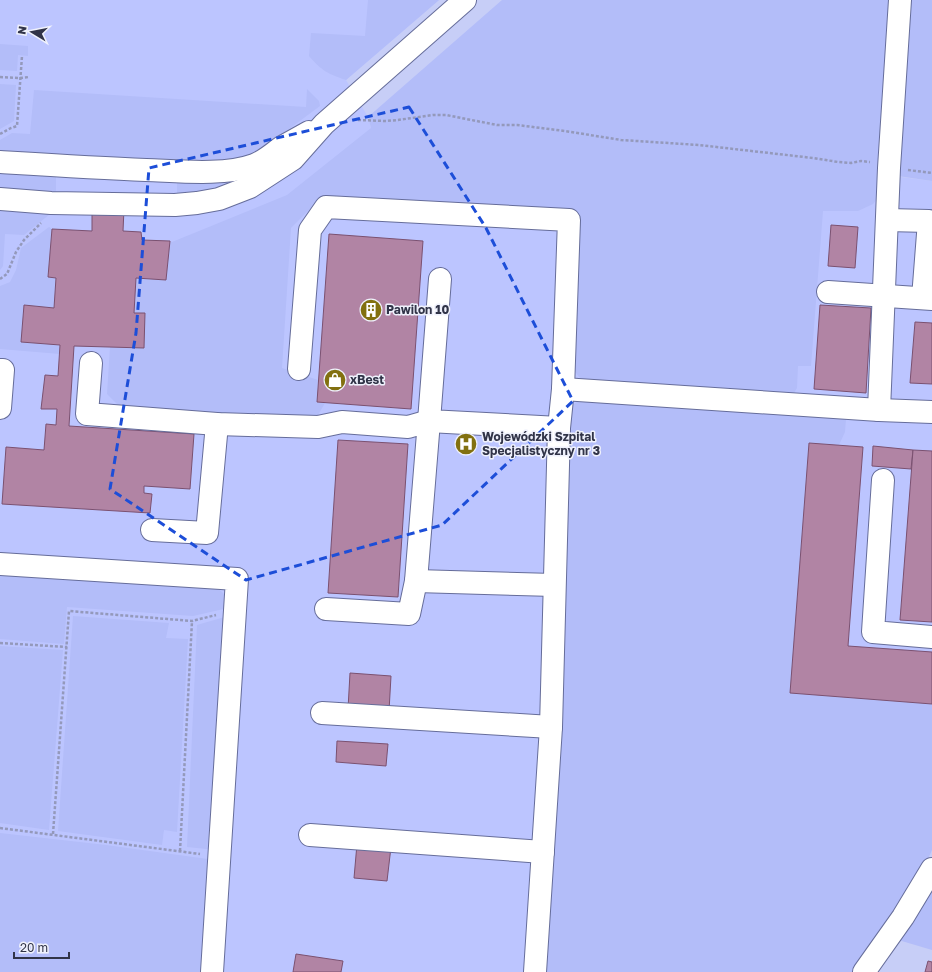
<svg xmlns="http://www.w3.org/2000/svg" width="932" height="972" font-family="'Golos Text',sans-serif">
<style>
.built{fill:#bcc5ff}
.green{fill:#b3bdf9}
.building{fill:#b184a4;stroke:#7b5170}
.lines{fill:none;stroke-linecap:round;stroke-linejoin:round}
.minor-casing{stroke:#666d9a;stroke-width:24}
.path{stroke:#9499bb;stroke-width:2.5;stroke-dasharray:3 2;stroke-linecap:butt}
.minor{stroke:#fff;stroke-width:22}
.marked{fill:none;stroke:#1d4ed8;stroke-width:3;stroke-dasharray:8 5;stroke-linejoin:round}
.labels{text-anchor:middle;stroke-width:3;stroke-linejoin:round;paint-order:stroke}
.poi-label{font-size:12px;font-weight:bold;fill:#313448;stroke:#eff1fc;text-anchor:start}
</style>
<rect width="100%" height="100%" fill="#c7cef7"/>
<path class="built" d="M0 0H439L346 80 368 117 371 128 877 174 932 181V732L541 972H0Z"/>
<g class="green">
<path d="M368 0H439L346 80C328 74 322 71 309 56L311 33 365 36Z"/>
<path d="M502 0H889L877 174 883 175 879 197 873 204 858 211H823L811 366H798L797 388 791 398 589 382 579 377 571 366 572 211 321 198 291 228 282 368 318 380 317 402 325 403 318 415 305 420 130 408 118 405 107 394 110 347 144 348 145 314 134 313 136 278 166 280 170 241 172 242 287 195 371 128 368 117Z"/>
<path d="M910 0H932V181L898 176Z"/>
<path d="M0 44 28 46V56L18 55 17 71 0 70Z"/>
<path d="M0 84 16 85 14 121 0 129Z"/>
<path d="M307 89 319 101 320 106 254 155 238 160 186 163 0 153V140L12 133 30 134 34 90 306 107Z"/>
<path d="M262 168 242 184 197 196 177 195V179Z"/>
<path d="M0 170 56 173V191L50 198 0 192Z"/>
<path d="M0 209 50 214 24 235 5 234 3 266 0 270Z"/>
<path d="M49 227 52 229 48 277 56 278 54 308 24 305 21 342 60 345V354L0 349V286L10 282 16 270 21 248Z"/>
<path d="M582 398 812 415 846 419 845 432 839 445 809 443 790 693 932 704V850L922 873 854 972H541L569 408Z"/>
<path d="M0 569 217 587 224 594 228 608 193 616 67 607 64 644 0 639Z"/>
<path d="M73 616 169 623 166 638 188 639 177 832 164 830 162 845 58 831Z"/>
<path d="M228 616 216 850 187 847 197 625Z"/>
<path d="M0 646 63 650 49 830 0 823Z"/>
<path d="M0 833 106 845 215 860 208 972H0Z"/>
<path d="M932 882V950L895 939Z"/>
</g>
<g class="building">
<path d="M92 207 124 209 123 231 141 232 142 240 170 241 166 280 136 278 134 313H145L144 348 74 346 69 426 194 434 190 489 144 486V493L152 494 150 513 2 504 6 447 44 450 46 424 56 425 57 409H41L45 375 58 376 60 345 21 342 24 305 54 308 56 278 48 277 52 229 92 231Z"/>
<path d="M831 225 858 227 855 268 828 266Z"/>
<path d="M329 234 423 241 411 409 317 402Z"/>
<path d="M820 305 871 308 866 393 814 389Z"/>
<path d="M915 322 932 323V384L910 383Z"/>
<path d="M338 440 408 444 398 597 328 593Z"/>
<path d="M809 443 863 447 848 646 932 652V704L790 693Z"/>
<path d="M873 446 913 450 911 469 872 466Z"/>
<path d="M913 450 932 451V622L900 620Z"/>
<path d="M350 673 391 676 389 711 348 709Z"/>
<path d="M337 741 388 744 386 766 336 762Z"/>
<path d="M357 844 391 847 387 881 354 878Z"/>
<path d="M296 954 343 961 341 972H293Z"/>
<path d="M928 961 932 962V972H925Z"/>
</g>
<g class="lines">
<g class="minor-casing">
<g id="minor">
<path d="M0 162C49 165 97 168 146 170 178 171 224 176 254 165 265 161 273 153 282 147 291 142 300 137 309 132"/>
<path d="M0 199 51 203 175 205 197 203 219 199 250 187 293 159 324 124 465 0"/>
<path d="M887 220 929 221 923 298"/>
<path d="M440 279 429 421 559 428"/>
<path d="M828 292 932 299"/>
<path d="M91 363 87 414 217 424 318 427 342 422 408 427 429 421 416 581 409 614 326 609"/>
<path d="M299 369 310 230 326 207 569 220 563 389 559 428 551 727 535 972"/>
<path d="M0 370H3L0 408"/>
<path d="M563 389 879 410 932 412"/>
<path d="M879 410 889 168 900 0"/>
<path d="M883 480 873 632 932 637"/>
<path d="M152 530 207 533 217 424"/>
<path d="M0 564 237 579 212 972"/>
<path d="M416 581 554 585"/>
<path d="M322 713 551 727"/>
<path d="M310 835 543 852"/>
<path d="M864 972 903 917 932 869"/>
</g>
</g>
<g class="path">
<path d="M0 77 20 78 29 77"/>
<path d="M358 120 386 121 398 120 433 115H446L497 125H517L565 131 621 140 699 145 813 158 838 162 851 163 861 161 870 162"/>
<path d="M0 134 11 128 17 126 22 56"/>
<path d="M908 170 932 173"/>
<path d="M0 279 7 274 16 252 24 240 41 223"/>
<path d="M0 643 67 647"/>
<path d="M0 828 200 854"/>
<path d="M53 834 69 611 192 621 216 615"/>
<path d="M180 851 192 621"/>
</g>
<use href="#minor" class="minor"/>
</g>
<path class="marked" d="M409 107 486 228 573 401 442 525 246 580 110 489 136 333 149 168Z"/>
<defs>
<g id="building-disc" transform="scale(1.15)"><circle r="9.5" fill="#82700f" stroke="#eff1fc"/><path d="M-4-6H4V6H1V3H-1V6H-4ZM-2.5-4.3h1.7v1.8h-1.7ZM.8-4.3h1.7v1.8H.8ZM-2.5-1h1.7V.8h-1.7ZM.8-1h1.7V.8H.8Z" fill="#fff"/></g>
<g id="shop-disc" transform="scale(1.15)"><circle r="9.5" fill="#82700f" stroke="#eff1fc"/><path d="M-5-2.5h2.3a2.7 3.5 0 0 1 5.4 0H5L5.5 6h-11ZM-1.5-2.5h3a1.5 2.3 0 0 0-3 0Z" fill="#fff"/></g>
<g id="hospital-disc" transform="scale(1.15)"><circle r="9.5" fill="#82700f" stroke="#eff1fc"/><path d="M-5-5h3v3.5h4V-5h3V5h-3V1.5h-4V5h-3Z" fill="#fff"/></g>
</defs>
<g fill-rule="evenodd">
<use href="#building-disc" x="371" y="310"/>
<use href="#shop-disc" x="335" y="380"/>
<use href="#hospital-disc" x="466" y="444"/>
</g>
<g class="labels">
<g class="poi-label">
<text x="386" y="314">Pawilon 10</text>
<text x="350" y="384">xBest</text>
<text x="482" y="441">Wojewódzki Szpital<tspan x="482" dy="14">Specjalistyczny nr 3</tspan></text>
</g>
</g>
<g transform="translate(32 32) rotate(280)" stroke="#eff1fc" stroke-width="3" paint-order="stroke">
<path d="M0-3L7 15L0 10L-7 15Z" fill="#313448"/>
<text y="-6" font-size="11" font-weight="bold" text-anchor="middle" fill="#313448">N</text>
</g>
<path d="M14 952v6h55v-6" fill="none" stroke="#313448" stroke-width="2"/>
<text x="20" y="952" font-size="12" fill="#313448" stroke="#eff1fc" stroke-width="3" paint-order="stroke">20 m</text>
</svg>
